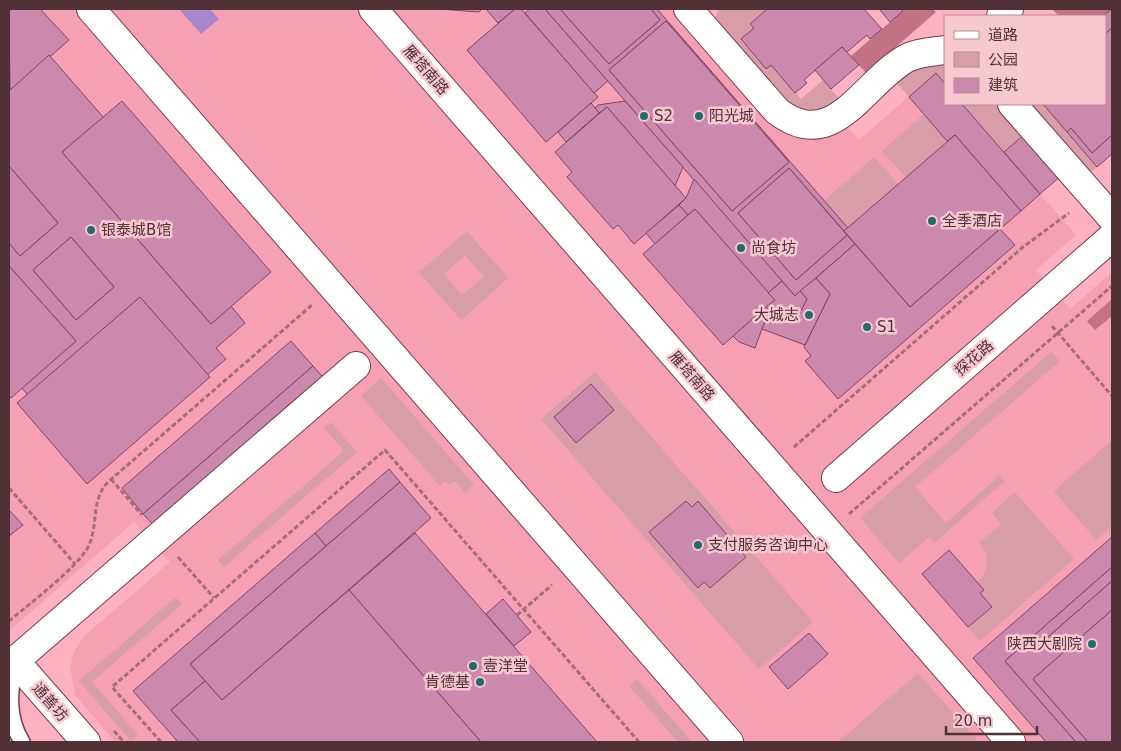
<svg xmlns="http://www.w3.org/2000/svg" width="1121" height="751" font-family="'DejaVu Sans','Noto Sans SC',sans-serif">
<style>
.built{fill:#f6a1b3}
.green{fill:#d79da8;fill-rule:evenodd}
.forest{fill:#c37184}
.water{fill:#a887cd}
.building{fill:#ca89ad;stroke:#804467;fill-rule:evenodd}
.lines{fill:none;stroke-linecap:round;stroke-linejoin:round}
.lane-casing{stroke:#7b3a4a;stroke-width:18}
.street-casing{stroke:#7b3a4a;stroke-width:30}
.secondary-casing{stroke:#7b3a4a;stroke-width:30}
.path{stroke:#a36e79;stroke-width:3;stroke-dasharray:5 2.5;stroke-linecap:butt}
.lane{stroke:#fff;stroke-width:15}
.street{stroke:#fff;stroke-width:28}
.secondary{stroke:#fff;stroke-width:28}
.poi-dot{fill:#236c65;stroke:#f8c8d1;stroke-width:2}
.labels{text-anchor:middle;stroke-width:5;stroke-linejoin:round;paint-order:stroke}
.street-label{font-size:15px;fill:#503137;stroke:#f8c8d1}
.poi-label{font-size:15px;fill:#503137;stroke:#f8c8d1;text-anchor:start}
</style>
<rect width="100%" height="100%" fill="#feb1c1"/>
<path class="built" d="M9 9H676L768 115 845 124 859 140 936 73 945 104H962L1076 235 1036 270 1070 309 1112 272V742H115L75 695 70 668 73 654 83 637 170 562 134 522 9 631Z"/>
<g class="green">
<path d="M719 9H766L750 23 754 28 741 40 766 68 771 65 801 99 823 80 842 102 829 112 795 113 714 21Z"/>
<path d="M945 59V84L935 74 909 97 895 81 909 68Z"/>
<path d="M962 104H1001L1026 133 1004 152Z"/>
<path d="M1026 104H1043L1097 167 1088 175Z"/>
<path d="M924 114 947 141 906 177 882 151Z"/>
<path d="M874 157 898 184 848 228 824 201Z"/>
<path d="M467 231 508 278 461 320 419 272ZM465 255 484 277 462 295 444 274Z"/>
<path d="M1051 352 1060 361 915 487 946 523 1000 475 1005 481 934 543 929 537 899 563 860 518Z"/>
<path d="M595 372 813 622 759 669 541 419ZM591 384 614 410 576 442 554 417ZM686 501 692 507 698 502 746 557 710 588 704 582 697 587 650 533Z"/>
<path d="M381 378 474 485 465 493 455 481 449 485 445 481 440 486 361 396Z"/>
<path d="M331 422 357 452 224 567 218 560 344 451 324 428Z"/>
<path d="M1112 440V526L1096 540 1054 491Z"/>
<path d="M1015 492 1074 559 980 641 968 627 992 607 980 593 977 582C989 571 991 555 979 543L1001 524 992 513Z"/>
<path d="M176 597 182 604 92 682 138 735 131 741 79 681Z"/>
<path d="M918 673 979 742H838Z"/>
<path d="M637 679 692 742H678L629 686Z"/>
</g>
<g class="forest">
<path d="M905 9H933L936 12 866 73 851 56Z"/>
<path d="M1052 9H1112L1103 16H1059Z"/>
<path d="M1112 299V316L1095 330 1087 321Z"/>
</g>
<path class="water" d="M179 9H210L219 19 201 34Z"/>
<g class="building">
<path d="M9 9H40L69 40 10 92Z"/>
<path d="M439 9H482L479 12Z"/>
<path d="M486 9H515L498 23Z"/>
<path d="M515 9H521L598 97 546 142 467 50Z"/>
<path d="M530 9H545L608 81 594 93 525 13Z"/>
<path d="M545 9H560L609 64 660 20 651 9H657L848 228 844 231 789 168 738 213 796 280 847 235 855 244 795 296ZM666 21 789 162 732 211 609 70Z"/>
<path d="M560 9H651L660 20 609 64Z"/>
<path d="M767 9H864L882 29 870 39 867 35 847 52 842 47 804 80 807 83 795 93 771 65 766 69 741 39 754 28 750 24Z"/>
<path d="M879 9H901L903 11 890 22Z"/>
<path d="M1112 9V28L1105 34 1103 16Z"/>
<path d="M666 21 789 162 732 211 609 70Z"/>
<path d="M1112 28V135L1092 153 1071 128 1067 132 1043 104H1105V34Z"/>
<path d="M842 47 859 65 831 89 815 70Z"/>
<path d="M49 55 104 118 62 152 211 324 231 306 245 323 216 348 226 359 207 375 140 297 28 395 21 387 76 341 9 266V243L20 256 58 223 9 166V91ZM71 237 114 287 76 320 33 270Z"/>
<path d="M936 73 945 84V104H962L1040 194 1021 211 955 135 947 141 909 97Z"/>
<path d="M122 101 271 272 211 324 62 152Z"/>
<path d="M625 101 683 167 675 186 607 107 599 113 595 108 598 105Z"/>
<path d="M591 103 599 113 566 142 558 132Z"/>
<path d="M607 107 686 198 634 244 618 225 613 229 567 177 572 172 555 152Z"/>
<path d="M1071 128 1092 153 1112 135V154L1097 167 1067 132Z"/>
<path d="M1026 133 1062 175 1040 194 1004 152Z"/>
<path d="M955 135 1021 211 910 307 844 231Z"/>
<path d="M9 166 58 223 20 256 9 243Z"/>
<path d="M789 168 847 235 796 280 738 213Z"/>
<path d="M694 179 782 281 768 293 695 209 688 215 679 205 686 198Z"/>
<path d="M679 205 688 215 655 244 646 233Z"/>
<path d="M695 209 775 300 723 345 643 254Z"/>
<path d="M1000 229 1015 245 838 399 805 361 811 356 804 347 830 294 816 278 855 244 910 307Z"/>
<path d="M71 237 114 287 76 320 33 270Z"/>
<path d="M9 266 76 341 11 398 9 395Z"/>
<path d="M816 278 830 294 805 345 762 329 769 310 796 320 807 299 800 291Z"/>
<path d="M782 281 795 296 800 291 807 299 796 320 769 310 766 307 775 300 768 293Z"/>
<path d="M140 297 210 377 87 484 17 403Z"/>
<path d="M766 307 769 310 755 348 739 342 733 336Z"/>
<path d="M291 341 313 366 143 514 122 488Z"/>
<path d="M313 366 329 384 159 531 143 514Z"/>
<path d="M591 384 614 410 576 443 554 417Z"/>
<path d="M389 469 400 482 326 546 315 533Z"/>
<path d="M400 482 431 518 222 700 190 664Z"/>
<path d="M686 501 692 507 698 501 746 557 710 588 704 582 698 588 649 532Z"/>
<path d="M9 510 23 525 9 536Z"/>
<path d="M315 533 326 546 190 664 205 681 171 710 200 742H178L133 691Z"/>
<path d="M415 533 597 742H481L349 590Z"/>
<path d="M1112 537V567L1005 661 1076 742H1046L973 658Z"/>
<path d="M949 550 984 590 980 593 992 607 968 627 922 574Z"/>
<path d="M1112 567V581L1048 637 1063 653 1033 679 1088 742H1076L1005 661Z"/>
<path d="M1112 581V610L1063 653 1048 637Z"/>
<path d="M349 590 481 742H200L171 710 205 681 222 700Z"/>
<path d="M503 599 531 632 514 646 486 614Z"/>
<path d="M1112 610V742H1088L1033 679Z"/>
<path d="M809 633 828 654 788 689 769 667Z"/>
</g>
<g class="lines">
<g class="lane-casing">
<path id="lane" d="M15 661C10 690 6 716 22 742"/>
</g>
<g class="street-casing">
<g id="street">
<path d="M91 9 729 742"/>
<path d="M373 9 1011 742"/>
<path d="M688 9 777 111C834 155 863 82 907 58 919 52 932 52 945 50"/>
<path d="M1001 16 1009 9"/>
<path d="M1012 104 1112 218"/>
<path d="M15 661 86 742"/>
<path d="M9 666 356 366"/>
</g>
</g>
<g class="secondary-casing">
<path id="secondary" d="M836 478 1112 237"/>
</g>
<g class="path">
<path d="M1052 326 1112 396"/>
<path d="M794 447 1023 247 1069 213"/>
<path d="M111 479 142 515"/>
<path d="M9 488 75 564"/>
<path d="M849 514 1112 286"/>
<path d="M178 557 214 598"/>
<path d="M517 615 552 585"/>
<path d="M9 621C27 606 79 566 88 547 99 526 90 501 108 482L312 305"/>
<path d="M114 731 124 742"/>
<path d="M161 742 112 687 385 450 639 742"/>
</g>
<use href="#lane" class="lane"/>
<use href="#street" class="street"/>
<use href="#secondary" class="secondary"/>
</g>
<g class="poi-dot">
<circle cx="644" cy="116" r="5"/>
<circle cx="699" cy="116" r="5"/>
<circle cx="932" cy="221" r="5"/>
<circle cx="91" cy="230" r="5"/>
<circle cx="741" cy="248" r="5"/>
<circle cx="809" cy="315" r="5"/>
<circle cx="867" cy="327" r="5"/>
<circle cx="698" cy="545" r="5"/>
<circle cx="1092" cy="644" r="5"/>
<circle cx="473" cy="666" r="5"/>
<circle cx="480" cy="682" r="5"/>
</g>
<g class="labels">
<g class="street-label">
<text transform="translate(426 70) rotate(49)" y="5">雁塔南路</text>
<text transform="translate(974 358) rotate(-41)" y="5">探花路</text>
<text transform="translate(692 376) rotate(49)" y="5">雁塔南路</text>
<text transform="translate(50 702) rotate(49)" y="5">通善坊</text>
</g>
<g class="poi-label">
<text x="654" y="121">S2</text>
<text x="709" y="121">阳光城</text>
<text x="942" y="226">全季酒店</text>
<text x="101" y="235">银泰城B馆</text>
<text x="751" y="253">尚食坊</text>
<text x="799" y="320" text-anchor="end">大城志</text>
<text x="877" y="332">S1</text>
<text x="708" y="550">支付服务咨询中心</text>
<text x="1082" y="649" text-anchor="end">陕西大剧院</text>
<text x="483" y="671">壹洋堂</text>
<text x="470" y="687" text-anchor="end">肯德基</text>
</g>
</g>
<rect width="1121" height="751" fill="none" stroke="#503137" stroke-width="20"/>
<rect x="944" y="15" width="162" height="90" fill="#f8c8d1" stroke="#b58c93"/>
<rect x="954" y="31" width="25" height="8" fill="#ffffff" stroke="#b58c93"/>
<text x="988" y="40" font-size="15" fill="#503137">道路</text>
<rect x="954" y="52" width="25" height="15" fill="#d79da8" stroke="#b58c93"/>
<text x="988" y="65" font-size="15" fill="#503137">公园</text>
<rect x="954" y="78" width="25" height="15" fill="#ca89ad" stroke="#b58c93"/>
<text x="988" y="90" font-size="15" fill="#503137">建筑</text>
<path d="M946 726v8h91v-8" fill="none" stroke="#503137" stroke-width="2.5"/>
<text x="954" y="726" font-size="15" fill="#503137" stroke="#f8c8d1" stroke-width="4" paint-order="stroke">20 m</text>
</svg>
